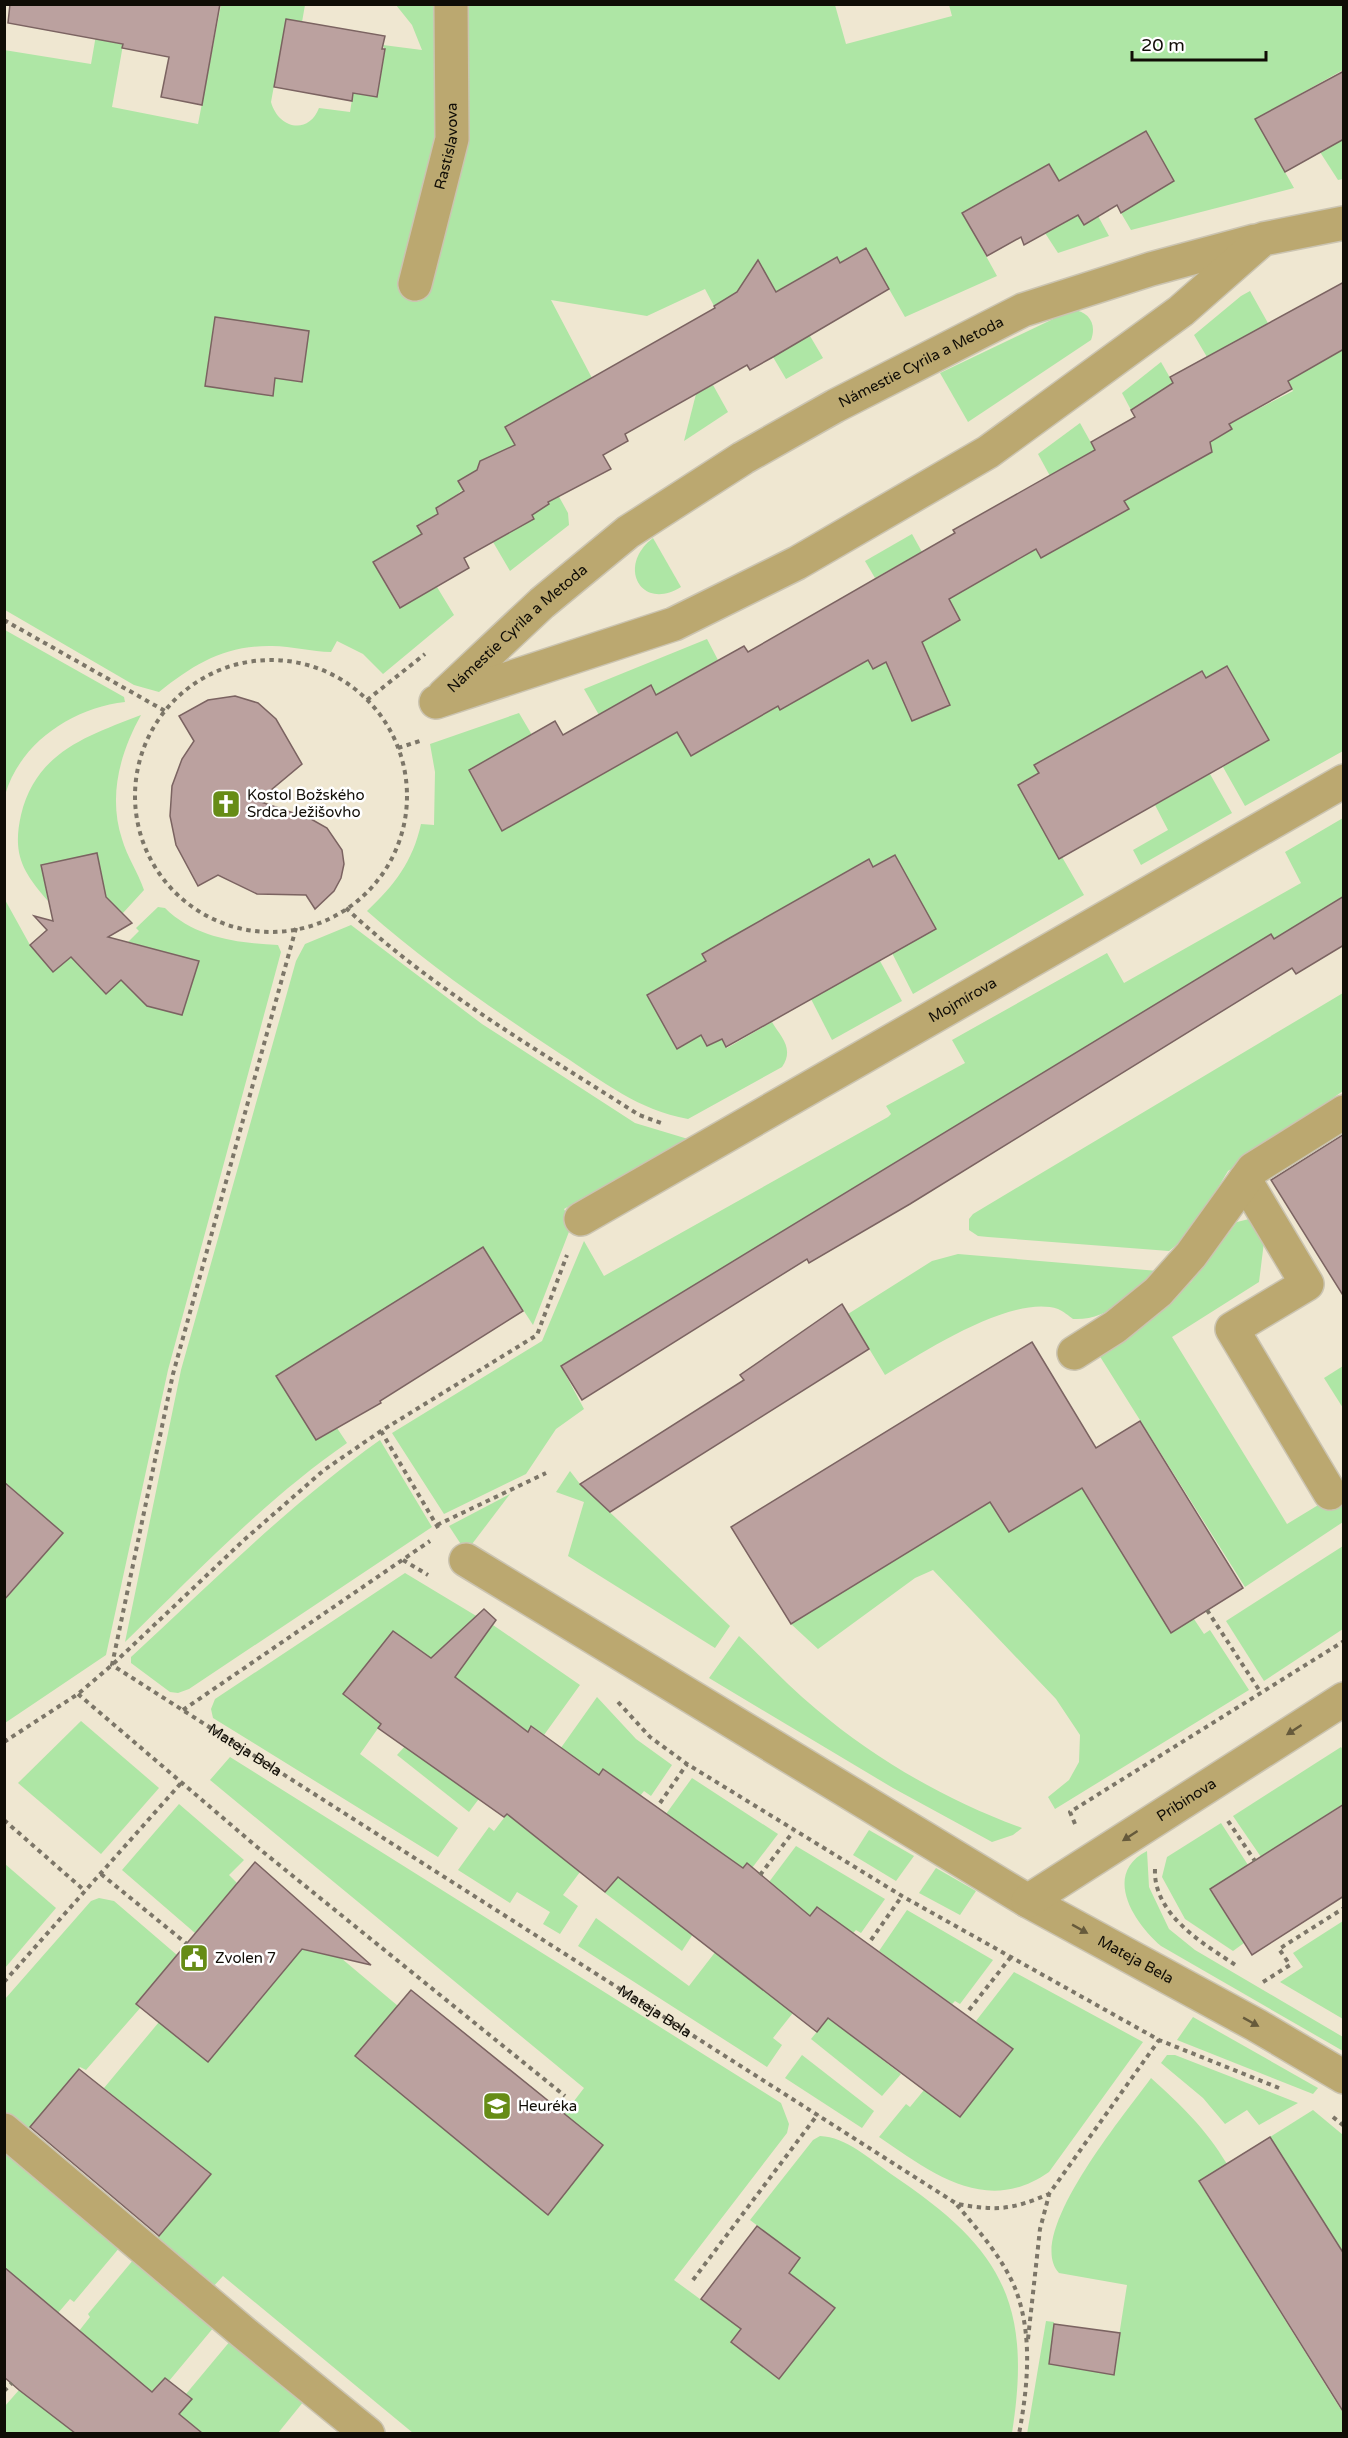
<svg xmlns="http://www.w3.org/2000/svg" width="1348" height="2438" font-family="'Varela Round',sans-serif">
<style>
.green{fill:#aee6a5}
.building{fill:#bba19f;stroke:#7b6361;stroke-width:1.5}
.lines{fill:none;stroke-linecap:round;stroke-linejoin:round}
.minor-casing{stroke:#cbc4b1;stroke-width:36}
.path{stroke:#7c7668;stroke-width:4;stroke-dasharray:4.5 4.5;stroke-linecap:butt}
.minor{stroke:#bba870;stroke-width:33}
.oneway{fill:#665a3b}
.labels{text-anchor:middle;stroke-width:5;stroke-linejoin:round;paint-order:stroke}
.street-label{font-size:15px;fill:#100d06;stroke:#fff}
.poi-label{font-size:15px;fill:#100d06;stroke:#fff;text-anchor:start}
</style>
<rect width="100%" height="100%" fill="#efe7d1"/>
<g class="green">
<path d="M130 5 112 107 198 124 221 5H305L302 22 286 20 271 102C278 128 308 136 319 108L350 112 353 93 377 97 385 50 383 45 422 50 412 25 396 5H835L846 44 952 16 949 5H1344L1343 70 1255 119 1294 188 1131 230 1121 213 1174 181 1145 131 1059 181 1049 164 963 214 997 276 905 317 889 289 840 263 837 257 776 292H737L714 306 705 289 647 316 551 300 592 378 505 427 517 448 498 459 489 457 480 461C474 486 457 495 436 508L438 514 418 526 422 534 373 562 399 608 437 587 454 615 383 674 363 654 337 641 331 652C312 652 292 646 272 646 225 645 194 664 159 692L134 685 5 610 4 50 91 64 100 12Z"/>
<path d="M1343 139V179L1338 180 1320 152Z"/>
<path d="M1075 214 1098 216 1109 236 1058 253 1045 233Z"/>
<path d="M1250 291 1273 332 1263 337 1258 329 1207 357 1194 335 1241 296Z"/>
<path d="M1072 310C1089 311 1097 324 1091 340L968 422 940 373Z"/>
<path d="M803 324 823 358 786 379 773 357 802 340Z"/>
<path d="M1343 349V751L1245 806 1223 767 1269 740 1228 667 1206 678 1201 671 1034 765 1039 773 1018 785 1059 859 1062 857 1084 895 913 994 892 953 936 929 895 855 873 867 869 860 702 954 706 961 647 995 677 1049 701 1035 707 1046 722 1039 727 1048 772 1022C780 1036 795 1048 782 1067L688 1119C638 1110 604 1082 562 1055 494 1010 428 965 367 911 394 886 413 861 421 824L434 825 435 772 430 744 519 713 532 735 469 770 503 830 677 732 691 756 778 706 868 660 873 669 960 620 949 599 1036 549 1041 558 1129 508 1124 501 1212 452 1210 442 1232 429 1229 424 1293 391 1288 381Z"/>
<path d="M1161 362 1173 383 1131 410 1122 393Z"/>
<path d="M713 385 728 412 684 441 696 394Z"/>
<path d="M1080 423 1095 450 1050 476 1038 454Z"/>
<path d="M552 484 568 513 569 525 510 571 493 542 534 519 532 515 549 504 541 491Z"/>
<path d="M912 534 922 552 875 578 865 561Z"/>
<path d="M653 538 681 587C641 612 616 566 653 538Z"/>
<path d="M5 630 124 697 125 702C72 708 20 743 5 795Z"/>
<path d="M707 639 718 660 656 695 650 685 599 715 584 689Z"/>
<path d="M141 715C120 753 108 796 122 839 127 857 138 872 144 890L112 925 97 853 41 865 48 901C23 872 12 855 21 815 36 752 87 736 141 715Z"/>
<path d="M1210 774 1232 813 1141 865 1133 850 1168 830 1155 805Z"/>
<path d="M1343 818V898L1274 939 1271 934 561 1366 584 1409 556 1429 526 1474 444 1514 392 1433 542 1341 584 1241 604 1276 888 1117 891 1114 886 1106 965 1063 952 1040 1107 953 1124 983 1301 883 1285 852Z"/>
<path d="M4 898 30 945 53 972 71 957 106 994 121 980 147 1005 181 1015 198 961 128 942 139 931 136 928 158 907 165 908C195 938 238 943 278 945L281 952 168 1370 106 1655 5 1723V1600L63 1533 7 1484 5 1486Z"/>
<path d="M351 925 482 1024 635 1123 688 1139 564 1209 572 1224 533 1325 483 1248 276 1376 316 1440 337 1428 347 1443C265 1500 196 1573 125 1642L181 1370 296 961 305 944Z"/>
<path d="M880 961 902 1001 832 1040 811 999Z"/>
<path d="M1343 993V1091L1228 1171 1190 1234 1169 1251 988 1237 978 1236 969 1230V1219L973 1214Z"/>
<path d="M1253 1218 1264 1242 1259 1282 1172 1337 1287 1524 1343 1490V1522L1245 1587 1099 1355 1191 1282 1237 1222Z"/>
<path d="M958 1254 1158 1271C1133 1293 1109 1321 1073 1319 1069 1316 1063 1311 1058 1309 1012 1294 924 1352 885 1375L848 1314 932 1261Z"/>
<path d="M1343 1366V1408L1324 1378Z"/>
<path d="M380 1440 432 1527 189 1689 178 1693 170 1692 131 1663V1657C212 1582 290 1504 380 1440Z"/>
<path d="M1068 1466 1171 1632 1194 1619 1204 1634 1210 1630 1249 1690 1055 1809 1048 1797 1069 1780 1079 1762 1080 1735 1056 1699 933 1570 915 1578 818 1649 791 1624 990 1502 1009 1532 1060 1501Z"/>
<path d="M570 1471 580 1484 730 1626 715 1648 568 1556 584 1502 556 1492Z"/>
<path d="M510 1494 466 1552 449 1526Z"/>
<path d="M1343 1546V1629L1264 1681 1226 1621Z"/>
<path d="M405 1573 478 1617 444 1662 434 1655 431 1658 393 1631 343 1694 381 1724 360 1754 458 1828 438 1857 213 1718 211 1709 215 1699Z"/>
<path d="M493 1625 580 1685 544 1735 532 1726 528 1732 455 1677Z"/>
<path d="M739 1636C765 1660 789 1687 816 1709 876 1760 948 1801 1022 1828L1013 1835 992 1842 893 1788 709 1678Z"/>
<path d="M597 1697 636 1739 672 1765 651 1796 644 1791 640 1796 604 1769 595 1780 558 1752Z"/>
<path d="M81 1721 159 1788 101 1854 18 1783Z"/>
<path d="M407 1744 481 1796 469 1812 397 1755Z"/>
<path d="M1341 1747 1343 1750V1804L1261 1857 1233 1816Z"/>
<path d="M230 1757 781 2103 789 2124 787 2133 674 2280 741 2329 731 2343 779 2379 834 2308 789 2273 799 2258 750 2220 813 2140 820 2136C846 2137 870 2159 891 2174 1000 2247 1033 2301 1012 2433H413L223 2276 212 2288 154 2241 210 2174 104 2088 159 2022 208 2062 279 1977 298 1948 341 1958 398 2006 355 2056 548 2214 603 2146 564 2114 584 2088 210 1780Z"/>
<path d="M692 1778 778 1834 752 1868 743 1869 666 1814Z"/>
<path d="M179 1804 244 1860 229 1875 237 1883 195 1933 122 1870Z"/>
<path d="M507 1814 544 1844 591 1857 563 1895 578 1906 560 1934 543 1924 550 1912 517 1892 510 1903 458 1870 489 1827 494 1831Z"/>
<path d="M1221 1823 1248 1865 1210 1890 1244 1943 1233 1951 1185 1919 1162 1877 1167 1857Z"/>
<path d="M869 1830 914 1856 896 1881 853 1855Z"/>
<path d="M796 1846 885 1899 861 1933 856 1930 853 1933 817 1907 808 1918 769 1882Z"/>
<path d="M1147 1851 1149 1887 1169 1929 1195 1950 1343 2037V2051L1161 1946C1134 1923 1102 1874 1147 1851Z"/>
<path d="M5 1864 56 1908 5 1968Z"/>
<path d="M936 1868 976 1891 960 1915 919 1893Z"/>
<path d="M618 1877 693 1934 682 1951 605 1893Z"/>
<path d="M99 1898 114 1901 177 1955 136 2003 141 2007 86 2070 80 2067 27 2132 5 2113V1999L91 1901Z"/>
<path d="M907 1910 993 1960 960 2004 955 2001 952 2004 879 1951Z"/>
<path d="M596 1918 689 1986 716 1951 804 1999 773 2038 782 2045 767 2067 578 1946Z"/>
<path d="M1343 1921V2019L1280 1982 1303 1967 1293 1953Z"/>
<path d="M1014 1972 1143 2042 1049 2172C986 2216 932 2173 879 2137L906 2104 910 2107 924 2090 1012 2049 976 2021Z"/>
<path d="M1193 2017 1318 2088 1313 2094 1177 2040Z"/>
<path d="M828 2018 901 2074 882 2096 811 2039Z"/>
<path d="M802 2055 874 2111 862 2128 785 2078Z"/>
<path d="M1167 2055H1175L1298 2103 1259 2125 1247 2110 1225 2124 1203 2098 1161 2063Z"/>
<path d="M1151 2078C1182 2106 1205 2128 1227 2164L1199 2182 1343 2413V2433L1027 2434 1046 2321 1054 2322 1049 2364 1113 2374 1127 2285 1059 2273C1023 2235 1127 2112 1151 2078Z"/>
<path d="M1313 2110 1343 2135V2254L1270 2137Z"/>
<path d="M5 2148 120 2247 74 2302 70 2299 58 2313 5 2297Z"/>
<path d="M134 2259 214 2327 169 2381 165 2378 152 2392 79 2331 90 2317 88 2314Z"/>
<path d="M231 2340 304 2401 278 2433H202L179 2414 192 2399 186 2394Z"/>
<path d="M19 2390 27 2392 75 2433 5 2434V2406Z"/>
</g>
<g class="building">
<path d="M10 4H220L202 105 161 97 169 57 122 48 123 44 8 23Z"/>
<path d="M286 19 385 36 382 49H385L377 97 353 93 352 101 274 87Z"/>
<path d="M1344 71V139L1285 172 1255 119Z"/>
<path d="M1146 131 1174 181 1121 213 1117 205 1084 225 1078 215 1024 245 1021 237 987 256 962 213 1049 164 1059 181Z"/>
<path d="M866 248 889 289 773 357 750 370 747 365 625 434 628 441 603 455 611 469 548 502 549 504 532 515 534 519 464 558 469 568 400 608 373 562 422 534 417 526 438 514 436 508 464 491 458 481 477 470 480 461 515 445 505 427 715 308 714 306 737 292 758 260 776 292 837 257 840 263Z"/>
<path d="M1344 282V349L1288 381 1292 389 1229 424 1232 429 1210 442 1212 452 1124 501 1129 509 1041 558 1036 549 949 599 960 620 922 642 950 705 912 721 886 662 873 669 868 660 780 710 778 706 691 756 677 732 502 831 469 770 555 721 563 735 651 685 656 695 744 646 748 652 955 533 953 530 1095 450 1091 442 1135 417 1131 410 1173 383 1170 377Z"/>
<path d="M215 317 309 331 302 382 275 378 273 396 205 386Z"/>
<path d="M1227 666 1269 740 1059 859 1018 785 1039 773 1034 765 1202 671 1206 678Z"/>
<path d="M235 696 258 703 276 719 302 764 258 801 311 819 327 828 342 850 344 864 341 878 334 891 315 909 306 895 257 894 218 875 198 886 176 845 170 816 172 786 182 759 194 741 179 716 208 700Z"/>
<path d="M97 853 106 897 132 923 108 937 199 961 182 1015 147 1006 121 980 106 994 71 957 53 972 30 945 47 930 34 916 53 921 41 865Z"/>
<path d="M895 855 936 929 726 1047 722 1039 707 1046 701 1035 677 1049 647 995 706 961 702 954 728 939 869 859 873 867Z"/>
<path d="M1344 896V945L1296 974 1292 968 910 1204 809 1263 807 1259 582 1400 561 1366 1271 934 1274 939Z"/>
<path d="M1344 1134V1297L1271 1180Z"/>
<path d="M483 1247 523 1311 380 1401 381 1403 316 1440 276 1376Z"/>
<path d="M842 1304 869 1349 610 1512 580 1484 744 1380 740 1375Z"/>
<path d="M1032 1342 1096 1448 1140 1421 1243 1588 1171 1633 1082 1488 1009 1532 990 1502 791 1624 731 1527Z"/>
<path d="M4 1482 63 1533 4 1600Z"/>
<path d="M484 1609 496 1620 455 1677 528 1732 531 1726 599 1775 603 1769 743 1868 747 1863 810 1916 817 1907 1013 2049 960 2117 828 2018 817 2032 618 1877 605 1892 507 1814 504 1817 378 1728 381 1724 343 1694 393 1631 431 1658Z"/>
<path d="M1344 1804V1896L1252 1955 1210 1889Z"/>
<path d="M255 1862 371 1965 302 1949 208 2062 136 2004Z"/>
<path d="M411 1990 603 2145 548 2215 355 2056Z"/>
<path d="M79 2069 211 2174 159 2236 30 2127Z"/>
<path d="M1270 2137 1344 2254V2413L1199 2181Z"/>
<path d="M757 2226 800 2258 789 2273 835 2308 779 2379 731 2342 741 2329 701 2299Z"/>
<path d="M4 2267 152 2392 165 2378 192 2399 179 2414 202 2433H75L19 2390 4 2377Z"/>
<path d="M1054 2324 1120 2333 1114 2375 1049 2364Z"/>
</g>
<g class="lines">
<g class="minor-casing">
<g id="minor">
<path id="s2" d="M415 284 452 139 451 4"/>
<path id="s3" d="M444 695 542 603 628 532 743 458 835 406 1023 310 1151 269 1255 241"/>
<path d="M436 702 674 624 797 563 988 452 1181 311 1263 239 1344 223"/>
<path d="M1245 1180 1307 1284 1232 1329 1330 1493"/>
<path id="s4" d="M581 1219 1344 781"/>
<path d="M1074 1353 1115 1327 1158 1292 1191 1255 1253 1169 1344 1112"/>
<path id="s5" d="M466 1560 1028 1901 1256 2025 1344 2077"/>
<path id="s6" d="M1028 1901 1344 1699"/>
<path d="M4 2130 244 2333 368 2434"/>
</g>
</g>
<g class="path">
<path d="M4 620 165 711"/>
<circle cx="271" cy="796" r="136"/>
<path d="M367 700 425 654"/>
<path d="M398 748 423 740"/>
<path d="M346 908C433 990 538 1050 639 1115L664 1124"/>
<path id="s1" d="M296 928 173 1374 112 1665 957 2204C997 2211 1011 2210 1049 2194L1159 2040"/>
<path d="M381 1431 440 1531"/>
<path d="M437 1525 546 1473"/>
<path d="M403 1560 428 1575"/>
<path d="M1207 1610 1261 1693"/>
<path d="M78 1694 257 1847 565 2096"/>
<path d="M618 1702 650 1737 687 1764 902 1896 1159 2040 1279 2088"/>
<path d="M183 1710 430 1541"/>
<path d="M4 1742 78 1694 112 1665 244 1540 324 1470 381 1431 537 1335 567 1255"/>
<path d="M660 1803 687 1764"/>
<path d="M4 1820 85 1891"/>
<path d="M1228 1821 1255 1861"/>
<path d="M1075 1824 1070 1812 1344 1641"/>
<path d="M1155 1869C1153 1915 1204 1944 1237 1966"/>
<path d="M101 1874 187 1944"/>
<path d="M760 1875 793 1832"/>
<path d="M871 1940 902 1896"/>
<path d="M4 1982 182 1782"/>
<path d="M1263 1982 1290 1965 1279 1949 1344 1908"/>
<path d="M969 2010 1010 1958"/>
<path d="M1333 2117 1344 2126"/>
<path d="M957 2205C978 2230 1002 2257 1015 2288 1033 2334 1028 2386 1019 2434"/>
<path d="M693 2280 818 2114"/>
<path d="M1028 2339 1040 2229 1049 2195"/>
<path d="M4 2391 12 2383"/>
</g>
<use href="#minor" class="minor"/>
</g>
<defs><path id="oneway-solid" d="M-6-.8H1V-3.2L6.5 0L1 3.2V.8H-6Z" transform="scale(1.5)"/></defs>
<g class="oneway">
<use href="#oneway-solid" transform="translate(1294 1730) rotate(147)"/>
<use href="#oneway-solid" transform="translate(1130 1836) rotate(147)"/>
<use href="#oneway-solid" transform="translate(1080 1929) rotate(29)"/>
<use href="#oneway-solid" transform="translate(1251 2022) rotate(29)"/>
</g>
<defs>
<g id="church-square" transform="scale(1.5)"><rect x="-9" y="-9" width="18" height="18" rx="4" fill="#668c16" stroke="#fff"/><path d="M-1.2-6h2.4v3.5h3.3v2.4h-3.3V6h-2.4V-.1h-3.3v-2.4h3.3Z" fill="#fff"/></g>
<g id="civic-square" transform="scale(1.5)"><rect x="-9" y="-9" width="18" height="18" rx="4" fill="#668c16" stroke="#fff"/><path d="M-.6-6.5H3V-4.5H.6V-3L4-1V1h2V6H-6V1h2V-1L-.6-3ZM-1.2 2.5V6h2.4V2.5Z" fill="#fff"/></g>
<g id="school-square" transform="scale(1.5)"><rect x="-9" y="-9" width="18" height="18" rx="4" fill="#668c16" stroke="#fff"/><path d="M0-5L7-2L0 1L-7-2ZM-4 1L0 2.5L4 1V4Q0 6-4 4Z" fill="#fff"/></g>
</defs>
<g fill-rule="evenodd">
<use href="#church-square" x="226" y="804"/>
<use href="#civic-square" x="194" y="1958"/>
<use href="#school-square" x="497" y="2106"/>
</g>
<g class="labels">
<g class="street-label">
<text dy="5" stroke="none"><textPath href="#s2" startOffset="142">Rastislavova</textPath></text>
<text dy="5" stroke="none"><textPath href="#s3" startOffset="585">Námestie Cyrila a Metoda</textPath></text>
<text dy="5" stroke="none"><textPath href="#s3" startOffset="99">Námestie Cyrila a Metoda</textPath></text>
<text dy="5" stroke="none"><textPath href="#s4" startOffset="440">Mojmírova</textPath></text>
<text dy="5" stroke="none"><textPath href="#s1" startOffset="918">Mateja Bela</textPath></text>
<text dy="5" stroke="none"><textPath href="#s6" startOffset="188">Pribinova</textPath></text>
<text dy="5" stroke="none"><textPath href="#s5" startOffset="780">Mateja Bela</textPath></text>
<text dy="5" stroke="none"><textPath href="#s1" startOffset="1404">Mateja Bela</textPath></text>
</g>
<g class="poi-label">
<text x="247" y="800">Kostol Božského<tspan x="247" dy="17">Srdca Ježišovho</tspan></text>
<text x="215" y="1963">Zvolen 7</text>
<text x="518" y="2111">Heuréka</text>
</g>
</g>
<rect width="1348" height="2438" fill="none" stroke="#100d06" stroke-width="12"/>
<path d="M1132 51v9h134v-9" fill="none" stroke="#100d06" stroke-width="3"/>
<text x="1141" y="51" font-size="18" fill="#100d06" stroke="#ffffff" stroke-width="4.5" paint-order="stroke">20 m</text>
</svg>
